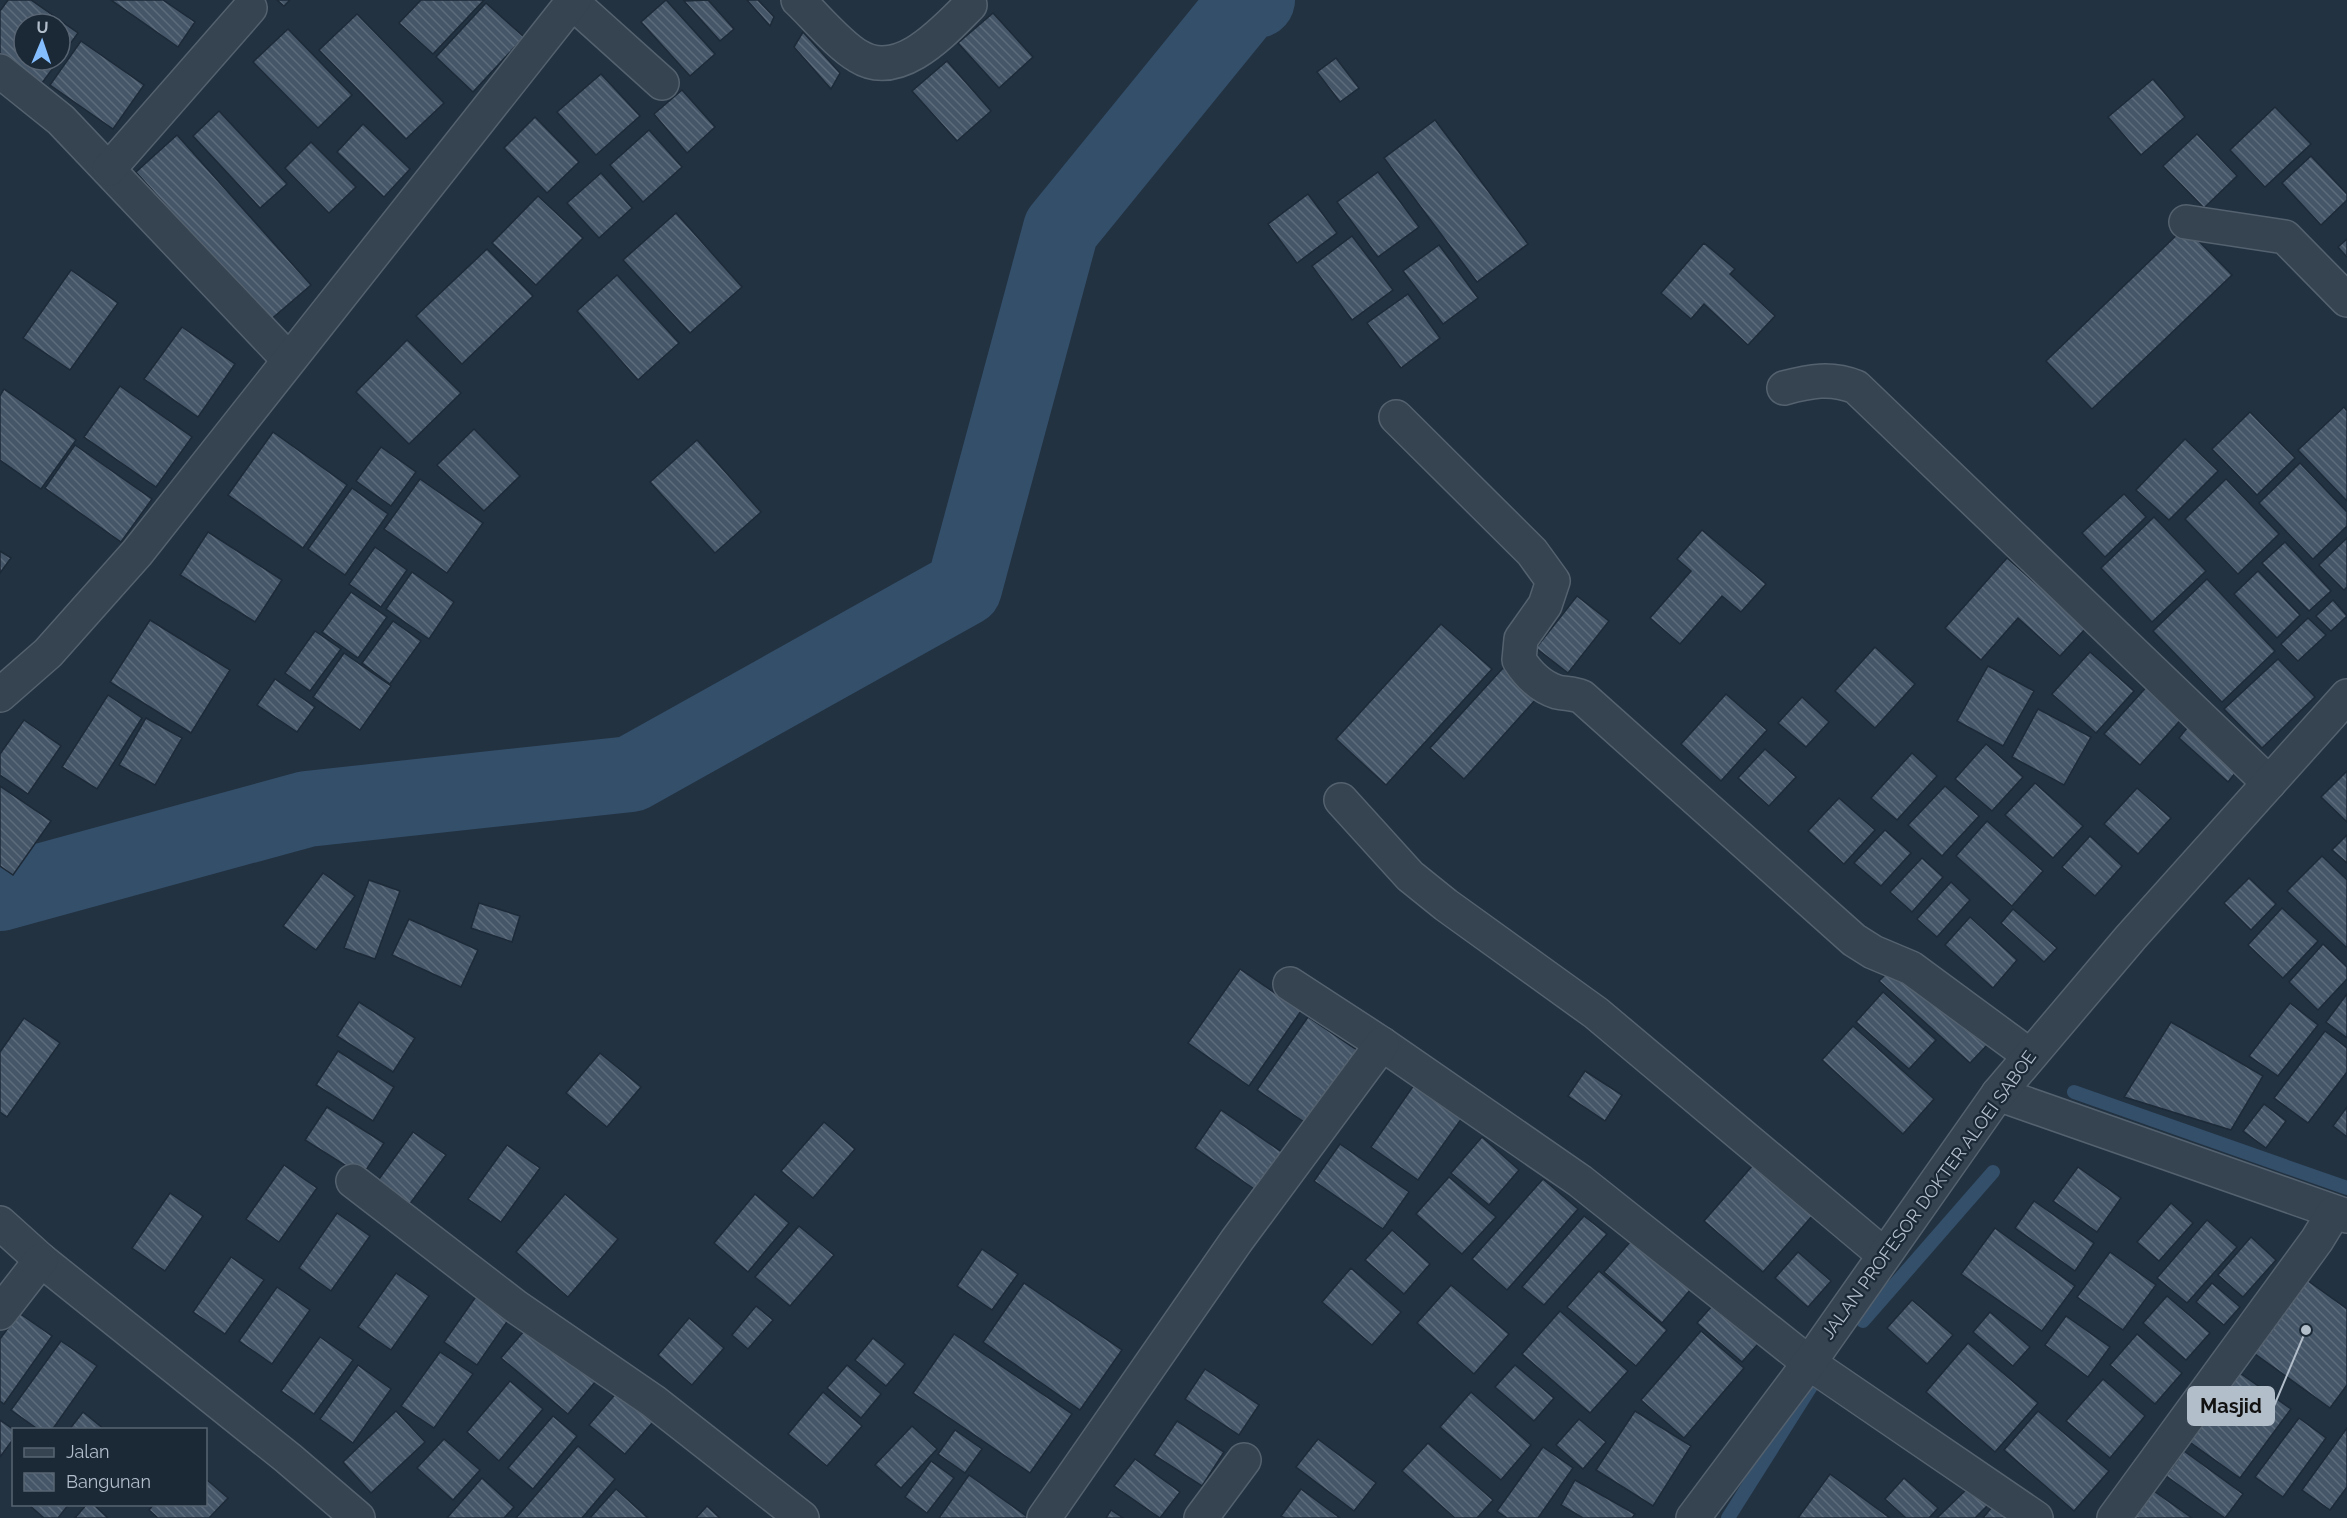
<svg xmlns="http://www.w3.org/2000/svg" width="2347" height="1518" font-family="Raleway,sans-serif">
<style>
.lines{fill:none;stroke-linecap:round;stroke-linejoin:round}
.stream{stroke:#344f6a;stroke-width:14}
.river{stroke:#344f6a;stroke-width:76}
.building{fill:url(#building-back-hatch);stroke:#1d2a38;stroke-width:1.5}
.minor-casing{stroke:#54616e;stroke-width:36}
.minor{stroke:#364351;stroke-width:33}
.labels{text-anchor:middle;stroke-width:4.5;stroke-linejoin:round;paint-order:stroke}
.street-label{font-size:18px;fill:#b3becb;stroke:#1b2836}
.leader{fill:none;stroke:#b3becb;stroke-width:2}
.callout-dot{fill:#b3becb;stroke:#1b2836;stroke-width:2}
.callout{fill:#b3becb;stroke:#b3becb;stroke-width:2}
.callout-label{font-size:20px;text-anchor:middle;font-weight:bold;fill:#111}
</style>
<defs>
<pattern id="building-back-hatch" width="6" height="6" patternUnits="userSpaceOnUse" patternTransform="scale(1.5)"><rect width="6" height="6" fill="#455668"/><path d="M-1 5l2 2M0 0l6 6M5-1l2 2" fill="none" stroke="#5d6c7c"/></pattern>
</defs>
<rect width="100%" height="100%" fill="#223241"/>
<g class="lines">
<g class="stream">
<path d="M2074 1092 2347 1188"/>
<path d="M1863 1321 1993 1172"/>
<path d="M1728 1518 1815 1380"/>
</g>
<path class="river" d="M0 893 307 809 631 774 964 588 1061 229 1245 3 1257 0"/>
</g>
<g class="building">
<path d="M8 0H31L78 33 60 58V24H24V60H59L42 83 0 53V11Z"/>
<path d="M111 0H163L195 22 178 47Z"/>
<path d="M277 0H290L284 6Z"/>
<path d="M421 0H484L433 54 399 23Z"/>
<path d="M666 0 715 54 690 76 641 22Z"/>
<path d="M708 0 734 29 720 41 684 1Z"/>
<path d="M747 0H758L774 17 770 26Z"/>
<path d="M486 3 524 37 473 92 436 57Z"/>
<path d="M993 13 1033 57 999 88 958 43Z"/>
<path d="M357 14 444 103 406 139 319 50Z"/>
<path d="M288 29 352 95 318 128 253 62Z"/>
<path d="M803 32 840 73 831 89 794 47Z"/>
<path d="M81 41 144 85 113 129 50 85Z"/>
<path d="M1336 58 1359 88 1340 102 1317 72Z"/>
<path d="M947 61 991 111 957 141 912 91Z"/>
<path d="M601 74 640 116 596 155 557 112Z"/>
<path d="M2153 79 2185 117 2141 155 2108 117Z"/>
<path d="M682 90 715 127 687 153 654 114Z"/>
<path d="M2275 107 2311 144 2265 187 2230 150Z"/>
<path d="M219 111 287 184 260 208 193 136Z"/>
<path d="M535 117 579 162 547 193 504 148Z"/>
<path d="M1435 120 1528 244 1477 282 1384 158Z"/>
<path d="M363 124 410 169 384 197 337 152Z"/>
<path d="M649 130 682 167 643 202 610 165Z"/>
<path d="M2197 134 2237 176 2204 208 2163 166Z"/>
<path d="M177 135 311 285 269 321 136 172Z"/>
<path d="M311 142 356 187 329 213 285 168Z"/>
<path d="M2311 156 2347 194V200L2321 225 2282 183Z"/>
<path d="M1378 172 1419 227 1378 257 1337 202Z"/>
<path d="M601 173 632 208 599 238 567 203Z"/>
<path d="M1308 194 1337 233 1297 263 1268 224Z"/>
<path d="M538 196 583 238 536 285 492 243Z"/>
<path d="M676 213 742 287 690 333 623 260Z"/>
<path d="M2185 227 2232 275 2092 409 2046 361Z"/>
<path d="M1352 236 1393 290 1352 320 1312 266Z"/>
<path d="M2347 239V257L2338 247Z"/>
<path d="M1704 243 1735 269 1730 274 1775 316 1748 345 1704 304 1691 319 1661 293Z"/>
<path d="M1439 245 1478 298 1443 324 1403 271Z"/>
<path d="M487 249 533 296 462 364 416 316Z"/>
<path d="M71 270 118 303 70 370 23 338Z"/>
<path d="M617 275 679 343 638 380 577 311Z"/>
<path d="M1408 294 1440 338 1401 368 1367 323Z"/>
<path d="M182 327 235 364 198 417 144 379Z"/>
<path d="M407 340 461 393 409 444 356 392Z"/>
<path d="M120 386 192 437 156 487 84 437Z"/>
<path d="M4 389 76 440 41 489 0 460V396Z"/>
<path d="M2344 407 2347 411V501L2298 450Z"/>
<path d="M2250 412 2295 458 2257 495 2212 449Z"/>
<path d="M474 429 520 476 484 511 437 465Z"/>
<path d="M273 432 347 485 303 548 228 495Z"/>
<path d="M2185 439 2218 471 2169 520 2136 490Z"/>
<path d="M697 440 761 512 715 553 650 482Z"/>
<path d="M75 445 152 499 121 542 45 488Z"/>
<path d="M381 447 416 472 391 506 356 481Z"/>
<path d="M2300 463 2347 512V526L2313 559 2259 503Z"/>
<path d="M420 479 483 523 447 573 384 529Z"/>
<path d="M2226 479 2279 534 2238 574 2185 519Z"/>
<path d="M352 488 388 514 345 575 308 549Z"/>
<path d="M2124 494 2146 517 2105 557 2082 533Z"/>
<path d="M2154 517 2206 571 2152 622 2101 568Z"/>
<path d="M1702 530 1766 584 1741 612 1722 596 1680 644 1650 618 1691 571 1677 559Z"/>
<path d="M208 532 282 580 255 622 180 575Z"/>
<path d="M2347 538V587L2344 590 2319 565Z"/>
<path d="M2285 542 2331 591 2309 611 2262 563Z"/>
<path d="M375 547 407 570 381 607 349 584Z"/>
<path d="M0 551 11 558 0 573Z"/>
<path d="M2007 558 2086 628 2060 656 2018 618 1981 660 1945 628Z"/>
<path d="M2258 571 2300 615 2277 638 2234 594Z"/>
<path d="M412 572 454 602 429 639 386 609Z"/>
<path d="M2207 579 2275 651 2222 702 2153 631Z"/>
<path d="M351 592 387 617 358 658 322 632Z"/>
<path d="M1577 596 1609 621 1568 673 1536 648Z"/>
<path d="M2333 600 2347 616 2331 631 2316 616Z"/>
<path d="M2308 618 2326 635 2298 661 2281 644Z"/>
<path d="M150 620 230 670 191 733 110 682Z"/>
<path d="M393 621 421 641 390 684 362 663Z"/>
<path d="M1441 624 1492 669 1386 785 1336 739Z"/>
<path d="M315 631 341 649 310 691 285 673Z"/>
<path d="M1875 647 1915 684 1875 728 1835 691Z"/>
<path d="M2090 652 2134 691 2096 733 2052 694Z"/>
<path d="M344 653 391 686 360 730 313 697Z"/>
<path d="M2278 659 2315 697 2262 748 2224 709Z"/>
<path d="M1988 666 2034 691 2003 746 1957 721Z"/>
<path d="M1503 668 1537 698 1464 779 1430 748Z"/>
<path d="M275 679 315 707 297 732 257 705Z"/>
<path d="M2151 682 2186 714 2140 765 2104 734Z"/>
<path d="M1726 694 1767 730 1721 781 1681 744Z"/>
<path d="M108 695 142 718 97 789 62 767Z"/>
<path d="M1802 697 1829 722 1806 747 1778 723Z"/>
<path d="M2038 709 2091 737 2064 785 2012 757Z"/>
<path d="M146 718 182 738 155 785 119 765Z"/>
<path d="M24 720 61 746 28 794 0 775V754Z"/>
<path d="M2191 723 2240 767 2228 782 2179 738Z"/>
<path d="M1986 744 2023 777 1992 811 1955 779Z"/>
<path d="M1765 749 1796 777 1769 806 1738 778Z"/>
<path d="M1912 753 1937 776 1897 820 1871 798Z"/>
<path d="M2347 771V822L2321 797Z"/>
<path d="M2035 783 2083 826 2053 858 2005 815Z"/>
<path d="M0 786 51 821 13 875 0 866Z"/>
<path d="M1945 786 1979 816 1942 856 1908 825Z"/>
<path d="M2137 788 2171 818 2138 854 2104 824Z"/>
<path d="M1839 798 1875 830 1844 864 1808 831Z"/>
<path d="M1987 821 2043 871 2012 906 1956 856Z"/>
<path d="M1885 830 1911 853 1881 886 1854 863Z"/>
<path d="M2347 835V863L2332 850Z"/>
<path d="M2090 836 2122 866 2095 896 2062 867Z"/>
<path d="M2322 856 2347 880V948L2287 891Z"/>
<path d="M1922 858 1943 877 1912 912 1890 892Z"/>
<path d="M323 873 355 896 316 950 283 926Z"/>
<path d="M2249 878 2276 904 2251 930 2224 903Z"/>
<path d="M369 880 400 891 375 959 344 948Z"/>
<path d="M1951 882 1970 900 1937 937 1917 919Z"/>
<path d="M479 903 520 916 512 942 471 928Z"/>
<path d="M2282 908 2318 941 2283 978 2248 945Z"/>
<path d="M2013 909 2057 948 2044 962 2001 923Z"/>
<path d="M1970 917 2017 960 1993 988 1945 945Z"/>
<path d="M409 919 478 950 461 987 392 955Z"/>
<path d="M2323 944 2347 967V979L2318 1010 2289 982Z"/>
<path d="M1898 962 1989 1043 1970 1063 1879 981Z"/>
<path d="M1240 969 1301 1011 1249 1086 1188 1043Z"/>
<path d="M1883 992 1936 1040 1909 1069 1856 1022Z"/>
<path d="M2347 994V1038L2326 1022Z"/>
<path d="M359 1002 415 1038 393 1072 337 1036Z"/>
<path d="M2290 1003 2318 1025 2278 1076 2249 1056Z"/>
<path d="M1308 1017 1367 1057 1316 1130 1257 1090Z"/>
<path d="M24 1018 60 1043 7 1117 0 1112V1052Z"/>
<path d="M2171 1022 2263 1076 2231 1130 2124 1097Z"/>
<path d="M1853 1026 1934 1099 1903 1134 1822 1060Z"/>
<path d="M2325 1031 2347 1048V1072L2308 1123 2274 1098Z"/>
<path d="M338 1051 394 1087 373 1121 316 1085Z"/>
<path d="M600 1053 641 1087 607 1127 566 1093Z"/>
<path d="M1585 1071 1622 1095 1605 1121 1568 1096Z"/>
<path d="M1414 1085 1462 1118 1418 1180 1371 1147Z"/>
<path d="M2264 1104 2286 1121 2266 1148 2243 1131Z"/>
<path d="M327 1107 384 1143 362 1176 305 1140Z"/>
<path d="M2347 1107V1137L2333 1126Z"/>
<path d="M1221 1110 1286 1155 1260 1193 1195 1148Z"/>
<path d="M824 1122 855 1149 813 1198 781 1171Z"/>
<path d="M413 1132 446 1155 406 1209 374 1186Z"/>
<path d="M1482 1137 1519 1170 1489 1205 1451 1173Z"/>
<path d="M1340 1144 1409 1192 1383 1229 1314 1181Z"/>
<path d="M507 1145 540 1168 501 1222 468 1199Z"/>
<path d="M1754 1164 1813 1215 1763 1272 1704 1221Z"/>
<path d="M284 1165 317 1188 279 1242 246 1219Z"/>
<path d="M2078 1167 2121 1198 2097 1232 2053 1201Z"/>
<path d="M1449 1177 1496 1217 1462 1254 1416 1214Z"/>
<path d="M1543 1179 1578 1209 1507 1290 1472 1259Z"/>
<path d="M170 1193 203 1216 165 1271 132 1248Z"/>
<path d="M565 1194 618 1239 568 1297 516 1252Z"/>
<path d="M755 1194 789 1223 748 1272 714 1243Z"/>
<path d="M2034 1201 2094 1243 2075 1271 2015 1228Z"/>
<path d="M2171 1203 2193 1223 2159 1261 2137 1242Z"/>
<path d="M337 1213 370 1236 331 1291 299 1268Z"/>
<path d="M1584 1216 1607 1234 1544 1305 1522 1287Z"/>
<path d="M2207 1220 2237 1247 2187 1303 2157 1278Z"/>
<path d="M799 1226 834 1255 790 1306 755 1277Z"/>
<path d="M1995 1228 2075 1286 2042 1331 1961 1274Z"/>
<path d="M1392 1230 1430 1264 1404 1294 1365 1260Z"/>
<path d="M1638 1233 1696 1283 1662 1323 1604 1272Z"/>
<path d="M2251 1237 2276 1260 2243 1297 2218 1275Z"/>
<path d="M982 1249 1018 1274 992 1310 957 1286Z"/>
<path d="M1798 1252 1831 1281 1808 1307 1775 1278Z"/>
<path d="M2110 1252 2156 1285 2123 1330 2077 1297Z"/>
<path d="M231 1257 264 1280 225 1334 193 1312Z"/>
<path d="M1351 1268 1401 1312 1372 1345 1322 1302Z"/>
<path d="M1599 1271 1667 1330 1636 1366 1567 1307Z"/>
<path d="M396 1273 429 1296 391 1350 358 1327Z"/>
<path d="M2304 1278 2347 1309V1385L2330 1408 2251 1351Z"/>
<path d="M1024 1283 1122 1350 1080 1410 983 1342Z"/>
<path d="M2212 1283 2240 1307 2224 1325 2196 1302Z"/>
<path d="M1451 1285 1509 1334 1474 1374 1417 1323Z"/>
<path d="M277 1287 310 1310 272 1364 239 1341Z"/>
<path d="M482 1288 515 1310 477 1365 444 1342Z"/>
<path d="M2167 1296 2210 1333 2186 1360 2143 1323Z"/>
<path d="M1720 1297 1765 1336 1742 1362 1697 1323Z"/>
<path d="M1912 1300 1953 1335 1927 1364 1887 1328Z"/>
<path d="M756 1306 773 1320 748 1349 732 1335Z"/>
<path d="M1560 1311 1628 1371 1590 1413 1522 1354Z"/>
<path d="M1990 1312 2030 1347 2013 1366 1973 1332Z"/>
<path d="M19 1313 52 1336 4 1404 0 1401V1339Z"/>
<path d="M2066 1316 2110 1347 2088 1377 2045 1345Z"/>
<path d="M689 1318 724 1348 692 1385 658 1355Z"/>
<path d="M530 1324 596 1381 568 1414 501 1358Z"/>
<path d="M1701 1331 1744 1368 1684 1438 1641 1400Z"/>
<path d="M954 1334 1072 1414 1030 1473 913 1393Z"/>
<path d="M2137 1334 2182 1373 2155 1404 2110 1365Z"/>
<path d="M320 1337 353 1360 314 1414 281 1391Z"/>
<path d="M873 1338 905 1364 886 1386 855 1360Z"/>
<path d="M61 1341 97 1366 52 1430H39L11 1410Z"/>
<path d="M1968 1343 2038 1403 1995 1452 1926 1392Z"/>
<path d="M440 1352 473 1374 434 1428 401 1406Z"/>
<path d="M358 1365 391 1389 353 1443 320 1419Z"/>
<path d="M847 1365 881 1394 861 1418 827 1388Z"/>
<path d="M1515 1365 1554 1398 1534 1421 1495 1387Z"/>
<path d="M1205 1369 1259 1405 1239 1435 1185 1399Z"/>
<path d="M2234 1369 2291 1409 2240 1478 2184 1438Z"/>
<path d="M2103 1379 2145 1416 2110 1458 2066 1421Z"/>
<path d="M510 1381 543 1409 499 1461 467 1432Z"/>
<path d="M624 1384 660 1414 625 1454 589 1425Z"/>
<path d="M823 1392 862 1426 827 1466 788 1434Z"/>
<path d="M1471 1392 1531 1445 1501 1480 1440 1427Z"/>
<path d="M396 1411 425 1442 371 1493 343 1462Z"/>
<path d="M1635 1411 1691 1446 1653 1506 1596 1470Z"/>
<path d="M2038 1411 2109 1471 2074 1511 2004 1450Z"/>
<path d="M83 1412 105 1430H69Z"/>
<path d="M553 1416 577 1436 533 1489 508 1468Z"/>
<path d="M2299 1418 2326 1438 2283 1497 2255 1477Z"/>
<path d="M1579 1419 1606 1442 1583 1469 1556 1445Z"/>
<path d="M0 1420 14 1430V1438L0 1457Z"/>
<path d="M1177 1421 1224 1452 1202 1486 1154 1455Z"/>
<path d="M912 1426 937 1449 901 1488 875 1465Z"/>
<path d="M2347 1428V1487L2330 1510 2302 1490Z"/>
<path d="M955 1430 982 1449 965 1473 938 1454Z"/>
<path d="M444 1439 480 1470 453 1500 417 1468Z"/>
<path d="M1318 1439 1376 1483 1354 1511 1296 1467Z"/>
<path d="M1428 1443 1493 1500 1477 1518H1455L1402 1471Z"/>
<path d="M578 1446 615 1479 582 1518H516Z"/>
<path d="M1543 1447 1573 1468 1538 1518H1507L1497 1511Z"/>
<path d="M2184 1451 2243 1494 2225 1518 2166 1476Z"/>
<path d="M1135 1459 1180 1492 1160 1518 1114 1486Z"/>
<path d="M931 1461 954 1478 927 1513 905 1497Z"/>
<path d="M1830 1474 1890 1518H1798Z"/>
<path d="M969 1475 1029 1518H939Z"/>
<path d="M482 1478 514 1507 504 1518H447Z"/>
<path d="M1904 1478 1938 1508 1929 1518H1906L1885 1499Z"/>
<path d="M206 1479 228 1498 209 1518H158L149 1510 154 1504H206Z"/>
<path d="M1575 1480 1635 1514 1632 1518H1583L1561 1505Z"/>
<path d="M1970 1486 1989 1504 1975 1518H1937Z"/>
<path d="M616 1489 648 1518H590Z"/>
<path d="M1301 1489 1340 1518H1285L1281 1516Z"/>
<path d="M2151 1489 2192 1518H2129Z"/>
<path d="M1997 1501 2017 1518H1983Z"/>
<path d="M28 1504H69L58 1518H44Z"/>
<path d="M87 1504H93L108 1518H75Z"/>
<path d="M707 1506 720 1518H696Z"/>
<path d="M1111 1510 1123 1518H1106Z"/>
</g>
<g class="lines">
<g class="minor-casing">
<g id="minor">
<path d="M798 0C815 16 839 45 858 56 899 82 944 31 970 5"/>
<path d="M572 2 662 83"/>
<path d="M0 71 61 120 288 359"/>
<path d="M109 169 250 8"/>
<path d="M2186 222 2285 237 2347 300"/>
<path d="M1784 388C1810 381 1831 377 1856 387L2269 783"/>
<path d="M1396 417 1532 552 1553 581 1545 605 1521 639 1519 660C1528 674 1541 687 1557 692 1566 694 1573 693 1582 697L1854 940 1873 952 1911 968 2029 1055"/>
<path d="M0 695 48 653 137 553 574 0"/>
<path d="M1341 800 1410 876 1446 905 1596 1013 1883 1254"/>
<path d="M1290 984 1382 1044 1580 1181 1809 1363 2036 1518"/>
<path d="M1998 1094 2347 1216"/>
<path d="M353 1181 515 1306 653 1401 802 1518"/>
<path d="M0 1223 41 1260 288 1458 358 1518"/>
<path d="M0 1313 41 1260"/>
<path d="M1044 1518 1237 1240 1382 1044"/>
<path d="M1201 1518 1244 1460"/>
<path d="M1693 1518 1809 1363 1998 1094 2131 937 2347 696"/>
<path d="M2114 1518 2317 1240 2334 1212"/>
</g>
</g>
<use href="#minor" class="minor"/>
</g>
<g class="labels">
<g class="street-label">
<text transform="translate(1929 1195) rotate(-54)" y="6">JALAN PROFESOR DOKTER ALOEI SABOE</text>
</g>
</g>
<path class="leader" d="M2306 1330L2274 1406"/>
<circle class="callout-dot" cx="2306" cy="1330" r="6"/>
<rect class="callout" x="2188" y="1387" width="86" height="38" rx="6"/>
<g class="callout-label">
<text x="2231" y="1413">Masjid</text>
</g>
<rect x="12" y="1428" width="195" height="78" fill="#1b2836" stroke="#586472" stroke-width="1.5"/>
<rect x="24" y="1448" width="30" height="9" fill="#364351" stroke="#586472" stroke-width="1.5"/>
<text x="66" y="1458" font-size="18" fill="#b3becb">Jalan</text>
<rect x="24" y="1473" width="30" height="18" fill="url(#building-back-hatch)" stroke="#586472" stroke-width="1.5"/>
<text x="66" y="1488" font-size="18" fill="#b3becb">Bangunan</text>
<g transform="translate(42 42) rotate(2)"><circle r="28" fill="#1b2836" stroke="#586472" stroke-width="1.5"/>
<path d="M0-4.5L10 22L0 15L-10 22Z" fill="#84beff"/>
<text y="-9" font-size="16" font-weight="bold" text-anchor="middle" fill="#b3becb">U</text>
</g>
</svg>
